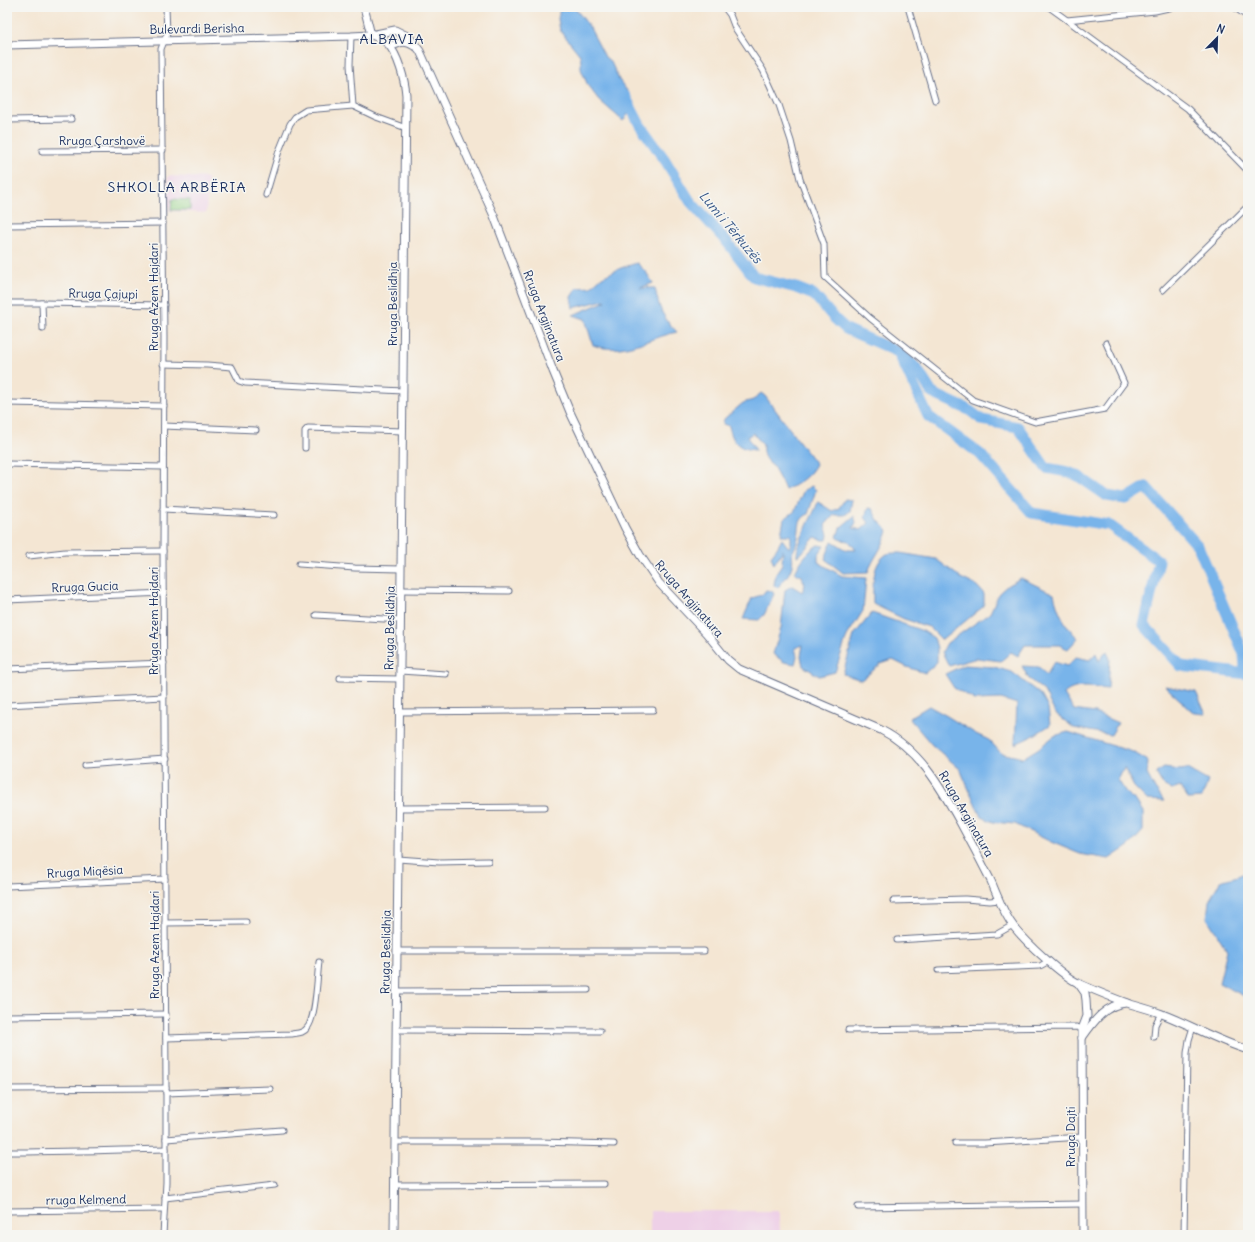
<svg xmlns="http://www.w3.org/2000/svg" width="1255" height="1242" font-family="Delius,sans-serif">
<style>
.built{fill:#eed0e7}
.green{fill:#95d287;stroke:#588072}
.water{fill:#78b4ea;stroke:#4a72a4}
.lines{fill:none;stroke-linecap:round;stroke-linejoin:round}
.river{stroke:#78b4ea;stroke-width:11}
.street-casing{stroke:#676f87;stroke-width:7}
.secondary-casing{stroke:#676f87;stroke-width:9}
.street{stroke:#fff;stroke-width:5}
.secondary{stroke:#fff;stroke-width:7}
.labels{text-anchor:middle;stroke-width:3;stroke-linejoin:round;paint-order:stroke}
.street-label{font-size:12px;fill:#1b2f5e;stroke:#f6f6f2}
.water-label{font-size:13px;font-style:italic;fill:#375788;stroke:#f6f6f2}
.quarter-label{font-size:14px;letter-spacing:1px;fill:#1b2f5e;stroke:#f6f6f2}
</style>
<rect width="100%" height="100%" fill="#f6f6f2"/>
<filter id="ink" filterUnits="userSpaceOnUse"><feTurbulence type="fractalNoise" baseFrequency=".025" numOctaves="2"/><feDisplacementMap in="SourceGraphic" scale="8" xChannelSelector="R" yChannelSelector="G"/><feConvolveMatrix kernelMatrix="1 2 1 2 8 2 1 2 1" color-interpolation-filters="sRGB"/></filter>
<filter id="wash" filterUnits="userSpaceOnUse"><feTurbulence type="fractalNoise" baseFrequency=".012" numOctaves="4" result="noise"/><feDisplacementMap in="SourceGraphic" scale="16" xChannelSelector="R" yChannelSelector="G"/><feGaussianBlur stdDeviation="0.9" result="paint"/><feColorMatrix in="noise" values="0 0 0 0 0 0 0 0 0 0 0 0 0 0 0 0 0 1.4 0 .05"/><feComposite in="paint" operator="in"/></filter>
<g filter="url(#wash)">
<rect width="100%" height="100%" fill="#f4e6d3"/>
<g class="built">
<path d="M168 176 208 178 206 213 169 211Z"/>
<path d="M650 1211H779L780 1231 777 1235H650Z"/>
</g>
<path class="green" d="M172 199 190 200V210H171Z"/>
<g class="water">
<path d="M560 7H574L589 26 605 57 611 62 619 80 628 92 635 105 623 121 599 100 588 86 581 69V62L580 55 560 30 558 19Z"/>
<path d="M637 263 646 272 653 283 640 288H655C659 308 662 317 677 332 649 338 621 356 593 345L585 319 573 315 606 301 604 300 573 308 571 297 577 288 591 287 602 277 621 268Z"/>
<path d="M761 393 765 396 816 464C811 475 797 485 785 490 782 481 776 475 774 467 765 460 762 456 763 445L753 433 747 437 756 450C738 449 733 443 729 426L723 424 724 419 743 403 753 400Z"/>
<path d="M812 486 816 490 808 514C797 520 800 527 798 537 797 543 795 548 792 553 795 569 787 577 777 588L774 585 776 574 782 565 783 550 774 564 771 556 777 548 782 539 788 547H791V535H781L784 519 794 512 804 490Z"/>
<path d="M845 499 852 500 850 511 845 515H834L825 525 828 535 827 540H823L815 537 801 554 797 556C796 544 813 516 818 502L832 511 839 508Z"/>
<path d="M868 508 872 509 878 520 888 531C884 546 873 558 868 572L843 573 825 559 832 541 847 550H856L849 541 841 540 837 537 840 528 854 516 856 522 853 528 861 530 869 523 865 517Z"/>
<path d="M818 545 824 546 818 555V562L842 576 866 578 863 611 847 636 835 672 819 676 803 666 801 656 803 645 795 648 797 656 795 664 784 662 773 654 781 628 785 590 792 586 802 592 805 585 801 576 795 573C800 561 808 551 818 545Z"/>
<path d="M900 553 936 559 961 578 977 586 984 594V606L942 640 929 627 904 619 873 604C873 589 871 563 887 554 890 553 896 553 900 553Z"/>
<path d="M1021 578 1054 594C1058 612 1065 626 1078 638L1068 649 1059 645H1025L1018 656 1011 652 1001 661 977 658 949 666 942 652 947 643 990 613 999 593 1008 585Z"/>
<path d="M766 590 772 591 774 594 764 615 759 620 743 619 752 598 762 595Z"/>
<path d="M872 613 923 631 934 638 937 648V662L925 673 907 667 893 660 881 664 861 680 843 674 854 635Z"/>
<path d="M1107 651 1110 659 1108 689C1094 688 1075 683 1064 694L1074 710 1095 713 1118 723 1111 735 1074 728 1055 713 1044 691 1029 679 1022 666 1039 667 1046 675 1054 662 1067 666 1076 657 1090 660 1096 653 1099 661Z"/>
<path d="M964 665 994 667 1012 672 1041 695 1048 708 1050 725 1031 737 1015 744 1017 704 1001 699 975 700 954 688 945 674Z"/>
<path d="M1165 686 1196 692 1206 714 1194 713Z"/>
<path d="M929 706 947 716 976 734 989 740 1001 753 1023 758 1039 748 1054 736 1068 732 1133 752 1148 761 1147 774 1155 789 1164 801 1147 800 1134 787 1124 768 1118 780 1127 794 1136 801 1143 812V831L1130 845 1109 859 1080 854 1051 842 1015 824 993 822 981 817 960 769 932 745 909 718Z"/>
<path d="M1164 768 1180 770 1187 769 1208 781 1202 798 1188 799 1180 787 1172 790 1163 785 1156 773Z"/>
<path d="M1248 871V998L1219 983 1227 950 1207 918 1209 901 1220 881 1238 876Z"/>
</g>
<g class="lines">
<g class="river">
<path d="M625 96 640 125 665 160 690 201 727 242 754 277 796 288 814 295 834 318 846 329 898 352 908 360 917 369 932 393 969 410 982 420 1018 427 1046 468 1068 472 1078 476 1107 496 1126 499 1146 487 1198 546 1244 654 1245 668 1248 671"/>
<path d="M899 354 928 416 980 454 1032 513 1109 525 1159 561 1144 625 1181 666 1248 674"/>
</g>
</g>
</g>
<g filter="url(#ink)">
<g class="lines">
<g class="street-casing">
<g id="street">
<path d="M724 7 730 15 735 28 763 70 779 105 791 141 800 179 824 244 825 277 870 318 973 400 1035 422 1105 409 1124 383 1106 343"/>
<path d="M908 7 935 100"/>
<path d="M1049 7 1067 20"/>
<path d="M1173 7 1155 11 1067 20 1188 109 1248 171"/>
<path d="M1234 7 1248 17"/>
<path d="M351 36 350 65 353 106 376 117 406 128"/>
<path d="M7 120 71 119"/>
<path d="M42 151 163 150"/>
<path d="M266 195 279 151 290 124 295 117 306 110 353 106"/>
<path d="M7 225 163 223"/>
<path d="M1163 290 1248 206"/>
<path d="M7 303H42L43 329"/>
<path d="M42 303 164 305"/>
<path d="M163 364 207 365 232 367 239 381 245 383 403 391"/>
<path d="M7 403 164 406"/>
<path d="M164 426 256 430"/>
<path d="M305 448V431L308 428 403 431"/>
<path d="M7 464 163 467"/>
<path d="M163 509 274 515"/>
<path d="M29 556 65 552 163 551"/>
<path d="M299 564 355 568 401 569"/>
<path d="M401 590 509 591"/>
<path d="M7 600 164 593"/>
<path d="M316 615 401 620"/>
<path d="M7 669 164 663"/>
<path d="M400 671 446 674"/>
<path d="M340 678 400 679"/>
<path d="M7 705 164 697"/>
<path d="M400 712 653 710"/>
<path d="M85 765 165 759"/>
<path d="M399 808 545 807"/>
<path d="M398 859 439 862 488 861"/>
<path d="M7 886 165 879"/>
<path d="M893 901 965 899 990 901 999 900"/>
<path d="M165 923 246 922"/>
<path d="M897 940 997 934 1013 925"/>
<path d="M397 951H704"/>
<path d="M938 970 1040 966 1049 961"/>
<path d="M397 991 588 990"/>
<path d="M7 1016 166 1014"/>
<path d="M397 1030 600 1031"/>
<path d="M848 1030 1077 1027 1082 1029"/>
<path d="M1154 1037 1155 1025 1161 1013"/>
<path d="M166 1038 292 1034C298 1033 304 1033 307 1028 316 1019 317 977 319 962"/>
<path d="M7 1089 166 1088"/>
<path d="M166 1093 270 1089"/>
<path d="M166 1139 282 1130"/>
<path d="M395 1142H539L614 1144"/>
<path d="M955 1143H985L1082 1137"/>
<path d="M7 1152C60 1152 113 1150 166 1149"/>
<path d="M395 1185 604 1184"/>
<path d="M165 1198 275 1185"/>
<path d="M858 1207 1083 1204"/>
<path d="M7 1211 164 1209"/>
<path d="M163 1235 166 1182V1088L163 551 164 337 161 49 167 34 166 7"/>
<path d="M1184 1235 1187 1053 1189 1040 1193 1027"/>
</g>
</g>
<g class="secondary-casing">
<g id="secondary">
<path d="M364 7 371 35"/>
<path d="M371 35C377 37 383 39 388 44 398 55 405 80 406 95L394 1235"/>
<path d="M387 43C398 50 398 36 414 46"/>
<path d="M7 45 351 36 371 35 395 30 409 37 420 51 494 216 553 371 570 412 625 528 640 555 659 583 706 633 728 660 739 669 881 730C919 749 940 786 960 822 971 842 981 861 991 881 998 897 1003 913 1014 927 1026 942 1062 976 1080 984 1096 991 1113 998 1130 1004 1141 1007 1152 1010 1162 1014 1191 1025 1218 1041 1248 1050"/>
<path d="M1078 983 1085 993 1086 1000 1087 1016 1082 1029 1083 1235"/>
<path d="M1082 1038C1093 1022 1106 1004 1126 1003"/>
</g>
</g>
<use href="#street" class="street"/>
<use href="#secondary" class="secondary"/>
</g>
</g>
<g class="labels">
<g class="street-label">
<text transform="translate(197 29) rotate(-1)" y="4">Bulevardi Berisha</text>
<text x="102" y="145">Rruga Çarshovë</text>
<text transform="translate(103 294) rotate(1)" y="4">Rruga Çajupi</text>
<text transform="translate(154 297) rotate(-90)" y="4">Rruga Azem Hajdari</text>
<text transform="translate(393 304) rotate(-90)" y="4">Rruga Beslidhja</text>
<text transform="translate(544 316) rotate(69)" y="4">Rruga Argjinatura</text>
<text transform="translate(85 587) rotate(-2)" y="4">Rruga Gucia</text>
<text transform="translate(689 599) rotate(49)" y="4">Rruga Argjinatura</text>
<text transform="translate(154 621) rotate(-90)" y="4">Rruga Azem Hajdari</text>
<text transform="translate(390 628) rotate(-89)" y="4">Rruga Beslidhja</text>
<text transform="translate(966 814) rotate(60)" y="4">Rruga Argjinatura</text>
<text transform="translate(85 872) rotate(-3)" y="4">Rruga Miqësia</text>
<text transform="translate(155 945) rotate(-90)" y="4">Rruga Azem Hajdari</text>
<text transform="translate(386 952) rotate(-89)" y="4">Rruga Beslidhja</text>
<text transform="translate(1071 1137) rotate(-90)" y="4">Rruga Dajti</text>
<text transform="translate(86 1200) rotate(-1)" y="4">rruga Kelmend</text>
</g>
<g class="water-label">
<text transform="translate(731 227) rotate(50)" y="5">Lumi i Tërkuzës</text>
</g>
<g class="quarter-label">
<text x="392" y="44">ALBAVIA</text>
<text x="177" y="192">SHKOLLA ARBËRIA</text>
</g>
</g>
<rect width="1255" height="1242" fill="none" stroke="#f6f6f2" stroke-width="24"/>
<g transform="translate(1217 38) rotate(23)" stroke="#f6f6f2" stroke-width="3" paint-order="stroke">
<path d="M0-3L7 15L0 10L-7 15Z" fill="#1b2f5e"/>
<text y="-6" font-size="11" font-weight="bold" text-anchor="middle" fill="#1b2f5e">N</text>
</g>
</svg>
